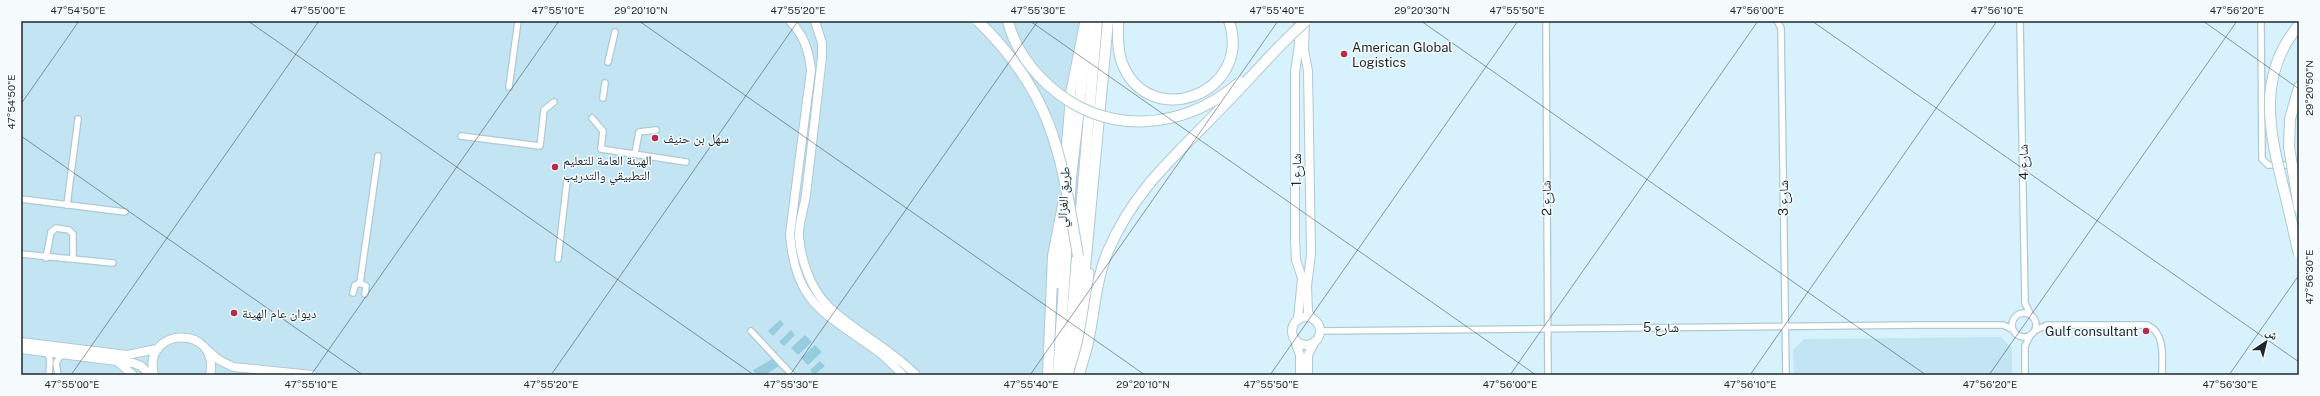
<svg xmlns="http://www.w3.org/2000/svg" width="2320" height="396" font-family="'Public Sans','Noto Naskh Arabic',sans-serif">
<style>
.built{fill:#c3e5f3}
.green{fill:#97ccdf}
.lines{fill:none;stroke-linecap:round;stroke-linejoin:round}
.street-casing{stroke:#aec9d3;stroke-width:8}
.secondary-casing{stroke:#aec9d3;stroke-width:10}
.primary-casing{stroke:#aec9d3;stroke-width:11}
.highway-casing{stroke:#aec9d3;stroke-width:12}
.street{stroke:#fff;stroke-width:5.5}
.secondary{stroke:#fff;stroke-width:8}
.primary{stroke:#fff;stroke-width:9}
.highway{stroke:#fff;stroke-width:10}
.highway-bridge-casing{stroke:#aec9d3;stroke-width:12;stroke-linecap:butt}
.highway-bridge{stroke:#fff;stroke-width:10}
.ticks{fill:none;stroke:#1e282c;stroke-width:1;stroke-opacity:0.45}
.poi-dot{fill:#ba294c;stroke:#f5fbfd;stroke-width:1.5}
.labels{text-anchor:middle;stroke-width:3;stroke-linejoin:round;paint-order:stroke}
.poi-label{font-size:13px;fill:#1e282c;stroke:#f5fbfd;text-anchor:start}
.street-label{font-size:13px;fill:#1e282c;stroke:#f5fbfd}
.neatline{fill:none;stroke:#1e282c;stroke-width:1.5}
.ticks-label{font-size:10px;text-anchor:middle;fill:#1e282c}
</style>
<rect width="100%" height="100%" fill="#d7f2fc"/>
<g class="built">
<path d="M21 21H1103L1071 375H21Z"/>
<path d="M2001 337 2012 348V375H1794L1793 350 1804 339Z"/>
</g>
<g class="green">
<path d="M780 320 784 324 773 336 768 331Z"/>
<path d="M791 330 795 335 784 346 779 342Z"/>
<path d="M805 335 812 342 798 355 791 348Z"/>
<path d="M815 345 822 352 808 365 801 358Z"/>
<path d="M774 358 779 366 765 375H756L753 370Z"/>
<path d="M820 361 825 366 814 375 810 370Z"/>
</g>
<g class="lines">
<g class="street-casing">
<g id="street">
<path d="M1546 21 1548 375"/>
<path d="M1777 21 1781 28 1786 375"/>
<path d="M2020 21 2025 303 2030 314"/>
<path d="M2261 21 2262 159 2268 165H2299"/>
<path d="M608 62 615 32"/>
<path d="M509 87 518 21"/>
<path d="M603 98 605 83"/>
<path d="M592 118 603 131 601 149 686 162"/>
<path d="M461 136 540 146 544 110 554 102"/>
<path d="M635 154 639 132 656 130"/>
<path d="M21 199 125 212"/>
<path d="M67 205 78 119"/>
<path d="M21 254 113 263"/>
<path d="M46 258 51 232 56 228 69 230 73 234V259"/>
<path d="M558 259 567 180"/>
<path d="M360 283 378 156"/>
<path d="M353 293 355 285 360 283 366 286 365 294"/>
<circle cx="2024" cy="325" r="12"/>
<path d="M2036 330 2047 325H2147C2166 333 2162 358 2162 375"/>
<path d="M751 331 792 375"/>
<path d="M1320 331 1918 325H2003L2012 329"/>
<path d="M46 352 50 359 49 375"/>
<path d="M58 375 56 363 61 355"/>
<path d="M2025 375V346L2030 336"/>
</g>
</g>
<g class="secondary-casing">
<g id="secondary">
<path d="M790 21C804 35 809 51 811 70L790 234C795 304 825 313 876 350 886 356 894 367 903 375"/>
<path d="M815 21 822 43V57C817 103 811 149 806 195 804 209 798 224 799 237 801 261 811 289 828 306 855 332 890 348 916 375"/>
<path d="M1298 21 1299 44 1295 72V240L1296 260 1302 278 1298 319"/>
<path d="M1305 21 1304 50 1308 71 1311 254 1307 286 1308 312 1311 317"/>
<circle cx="1306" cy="331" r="14"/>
<path d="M1295 341 1300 355V375"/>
<path d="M21 342 127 355 157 349"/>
<path d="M21 349 133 363 141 366 150 375"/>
<path d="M206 349 219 360 233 367 312 375"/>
<path d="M117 361 133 375"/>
<path d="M154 375C141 326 221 324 210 375"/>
<path d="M1308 375V355L1314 343"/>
</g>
</g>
<g class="primary-casing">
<g id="primary">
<path d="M1064 174 1071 91 1085 21"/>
<path d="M1059 284 1062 229"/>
<path d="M1083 348 1089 273"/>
</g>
</g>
<g class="highway-casing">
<g id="highway">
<path d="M1118 21C1118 34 1117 48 1121 60 1146 134 1254 94 1229 21"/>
<path d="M2289 147 2290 119 2299 87"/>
<path d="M1048 375 1053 256 1063 205"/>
<path d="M1058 375 1071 178 1089 21"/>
<path d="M1067 375 1097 21"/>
<path d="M1075 375 1108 21"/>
</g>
</g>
<use href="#street" class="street"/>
<use href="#secondary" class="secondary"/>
<use href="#primary" class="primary"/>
<use href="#highway" class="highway"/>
<g class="highway-bridge-casing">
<g id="highway-bridge">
<path d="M978 21C1055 96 1061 156 1078 256"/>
<path d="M1008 21C1014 47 1029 67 1048 85 1106 137 1182 131 1240 82"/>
<path d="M2299 25C2255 77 2270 134 2285 194 2290 214 2294 234 2299 254"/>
<path d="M2289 147 2299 208"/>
<path d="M1079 375C1082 362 1087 350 1089 337 1095 308 1096 279 1108 251 1136 186 1179 153 1226 103 1253 76 1277 46 1306 21"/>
</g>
</g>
<use href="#highway-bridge" class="highway-bridge"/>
</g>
<path class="ticks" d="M248 21 754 375M639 21 1145 375M1030 21 1536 375M1421 21 1926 375M1812 21 2299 362M2203 21 2299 89M21 104 79 21M21 136 363 375M71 375 319 21M311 375 559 21M551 375 798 21M790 375 1038 21M1030 375 1278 21M1270 375 1518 21M1510 375 1758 21M1750 375 1997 21M1989 375 2237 21M2229 375 2299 275"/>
<g class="poi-dot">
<circle cx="1344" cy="54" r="4"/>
<circle cx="655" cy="138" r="4"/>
<circle cx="555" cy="167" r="4"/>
<circle cx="234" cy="313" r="4"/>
<circle cx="2146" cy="331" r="4"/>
</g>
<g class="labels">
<g class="poi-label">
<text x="1352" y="52">American Global<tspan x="1352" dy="15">Logistics</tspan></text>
<text x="663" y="143">سهل بن حنيف</text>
<text x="563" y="165">الهيئة العامة للتعليم<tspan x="563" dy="15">التطبيقي والتدريب</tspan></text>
<text x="242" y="318">ديوان عام الهيئة</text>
<text x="2138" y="336" text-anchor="end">Gulf consultant</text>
</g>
<g class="street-label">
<text transform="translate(2023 162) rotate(-91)" y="5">شارع 4</text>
<text transform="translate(1296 170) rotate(-90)" y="5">شارع 1</text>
<text transform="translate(1063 197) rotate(-87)" y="5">طريق الغزالي</text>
<text transform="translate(1546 198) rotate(-91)" y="5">شارع 2</text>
<text transform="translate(1783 198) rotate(-90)" y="5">شارع 3</text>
<text x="1661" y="332">شارع 5</text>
</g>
</g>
<rect width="2320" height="396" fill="none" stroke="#f5fbfd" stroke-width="44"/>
<g transform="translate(2266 342) rotate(35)" stroke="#f5fbfd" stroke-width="3" paint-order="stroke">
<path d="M0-3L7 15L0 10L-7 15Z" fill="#1e282c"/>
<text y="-6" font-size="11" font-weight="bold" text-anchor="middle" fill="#1e282c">ش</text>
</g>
<rect x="22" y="22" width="2276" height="352" class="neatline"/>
<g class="ticks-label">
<text x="78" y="14">47°54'50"E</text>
<text x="318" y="14">47°55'00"E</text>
<text x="558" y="14">47°55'10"E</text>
<text x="641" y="14">29°20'10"N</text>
<text x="798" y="14">47°55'20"E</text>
<text x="1038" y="14">47°55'30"E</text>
<text x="1277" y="14">47°55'40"E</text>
<text x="1422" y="14">29°20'30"N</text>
<text x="1517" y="14">47°55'50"E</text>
<text x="1757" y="14">47°56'00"E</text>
<text x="1997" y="14">47°56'10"E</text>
<text x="2237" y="14">47°56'20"E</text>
<text transform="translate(2309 88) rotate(-90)" y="4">29°20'50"N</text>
<text transform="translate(11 102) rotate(-90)" y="4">47°54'50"E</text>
<text transform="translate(2309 277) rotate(-90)" y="4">47°56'30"E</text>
<text x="72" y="388">47°55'00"E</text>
<text x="311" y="388">47°55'10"E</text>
<text x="551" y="388">47°55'20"E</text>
<text x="791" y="388">47°55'30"E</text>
<text x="1031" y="388">47°55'40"E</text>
<text x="1143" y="388">29°20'10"N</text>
<text x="1271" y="388">47°55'50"E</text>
<text x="1510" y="388">47°56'00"E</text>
<text x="1750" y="388">47°56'10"E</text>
<text x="1990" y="388">47°56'20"E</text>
<text x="2230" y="388">47°56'30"E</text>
</g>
</svg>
